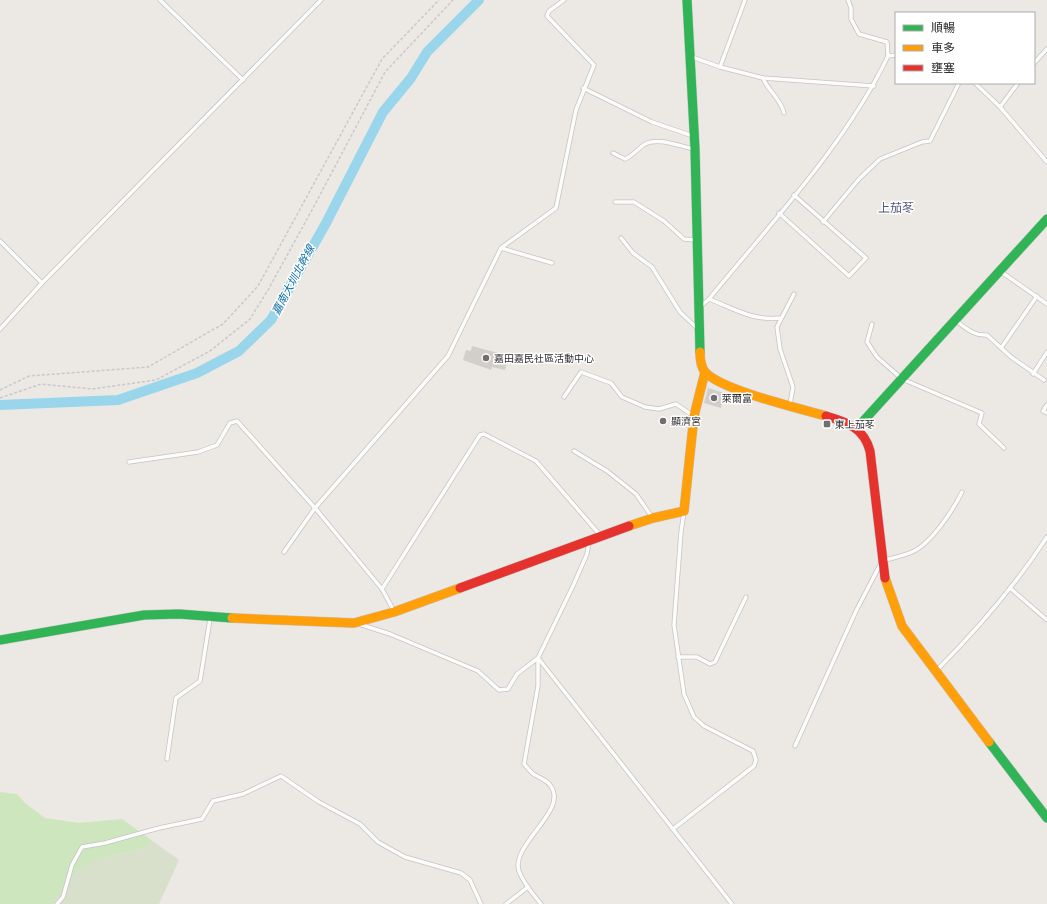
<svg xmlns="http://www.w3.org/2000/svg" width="1047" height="904" font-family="'Work Sans','Noto Sans TC',sans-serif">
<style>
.green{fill:#cee6be}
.cemetery{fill:#d8e0cc}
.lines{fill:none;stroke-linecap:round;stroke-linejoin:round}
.canal{stroke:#99d6ec;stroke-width:10}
.building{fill:#d1cecb}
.lane-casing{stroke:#c5c4c5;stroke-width:5}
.fast-casing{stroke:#c5c4c5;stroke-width:10}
.slow-casing{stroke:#c5c4c5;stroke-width:10}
.jam-casing{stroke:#c5c4c5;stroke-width:10}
.path{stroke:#c9c9c8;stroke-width:1.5;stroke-dasharray:3 2;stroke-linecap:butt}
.lane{stroke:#fcfcfb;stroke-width:3.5}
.fast{stroke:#30b455;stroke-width:9}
.slow{stroke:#ff9f0a;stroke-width:9}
.jam{stroke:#e5322d;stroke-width:9}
.poi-dot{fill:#706f6e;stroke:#fff;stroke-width:1.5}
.labels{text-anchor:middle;stroke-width:3;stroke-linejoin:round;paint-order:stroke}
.poi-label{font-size:10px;fill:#2e2e2e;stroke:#fff;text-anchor:start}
.water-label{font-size:11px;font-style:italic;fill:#0d6fa3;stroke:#fff}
.quarter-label{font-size:12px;fill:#4d5680;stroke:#fff}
</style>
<rect width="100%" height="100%" fill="#ece8e4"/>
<path class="green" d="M0 792 17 794 25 803 45 818 79 823 122 819 154 842 145 848 99 859 65 888 52 904H0Z"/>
<path class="cemetery" d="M154 842 179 860 159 904H52L78 869 99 859 145 848Z"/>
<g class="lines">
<path class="canal" d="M0 405 118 400 197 373 239 351 271 320 325 225 383 112 411 78 427 52 479 0"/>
</g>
<g class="building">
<path d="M472 346 509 356 505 370 492 367 491 370 463 360 466 350 471 351Z"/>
<path d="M708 388 724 393 721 408 704 403Z"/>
</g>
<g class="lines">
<g class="lane-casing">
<g id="lane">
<path d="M160 0 243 80"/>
<path d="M848 0 851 8V19L859 34 887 42 888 56"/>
<path d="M692 57 720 67 763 78 874 86"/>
<path d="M1034 63 1047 49"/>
<path d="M720 67 745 0"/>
<path d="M763 78C768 91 781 99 784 113"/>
<path d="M975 83 1000 107 1047 162"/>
<path d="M583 88 652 122 693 136"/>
<path d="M1000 107 1018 83"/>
<path d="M613 153 625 159C633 156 637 149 645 144 658 137 679 146 694 149"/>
<path d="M615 202H634L664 221 684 239 696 240"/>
<path d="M779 213 849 276 866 258 794 195"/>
<path d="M823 222 859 179 880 159 922 142 930 141 959 83"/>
<path d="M621 238 633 253 652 267 680 312 696 327"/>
<path d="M0 241 42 283"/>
<path d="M501 248 552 263"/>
<path d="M1000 271 1047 304"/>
<path d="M709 299C735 309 752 321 781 318"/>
<path d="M700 307 709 299C771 223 846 144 888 56L896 55"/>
<path d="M955 320C966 328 973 336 987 335L1011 357 1044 380"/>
<path d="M872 324 867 342 877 357 902 379 982 413 979 424 1004 448"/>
<path d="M0 329 42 283 321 0"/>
<path d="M1001 348 1037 296"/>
<path d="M1033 374 1047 352"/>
<path d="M564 397 581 372 611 383 622 397 645 407 659 409 676 404 692 415"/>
<path d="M790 404 793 387 780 349 777 327 794 294"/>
<path d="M1047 405 1043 411 1047 413"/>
<path d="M574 451 607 471 636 494 652 517"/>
<path d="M129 462 198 452 217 445 230 423 237 421 315 508 382 589 394 611"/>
<path d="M284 552 315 508 448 356 501 248 556 208 576 110 594 65 547 16 549 11 564 0"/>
<path d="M1010 588 1047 620"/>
<path d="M382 589 480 435 484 434 536 461 600 535"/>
<path d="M359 624 390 634 478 671 499 690 508 689 517 674 538 658 732 904"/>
<path d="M678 657H697L710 664 715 662 746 597"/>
<path d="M936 671C977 630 1015 586 1047 537"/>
<path d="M795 746 856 611 882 561C892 558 903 556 912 552 931 544 953 510 962 492"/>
<path d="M167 759 176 698 200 681 210 619"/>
<path d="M673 829 754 766 756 760 753 751 704 726 694 717 684 694 674 625 681 532 684 512"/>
<path d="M57 904 63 897 72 865 82 847 105 843 159 828 202 819 213 801 243 794 281 776 319 802 360 824 378 842 405 857 461 873 470 880 481 904"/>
<path d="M506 904 528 887"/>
<path d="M541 904C533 894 523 883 519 871 510 846 566 812 552 788 549 781 542 779 535 775 531 773 528 768 524 764L538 686V658L573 586 587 554 589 542"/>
</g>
</g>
<g class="fast-casing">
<g id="fast">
<path d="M687 0 695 149 700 352"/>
<path d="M857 428 1047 219"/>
<path d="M0 640 144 615 179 614 232 618"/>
<path d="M989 742 1047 818"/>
</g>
</g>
<g class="slow-casing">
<g id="slow">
<path d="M700 352C700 358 701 367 705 372 721 390 801 409 826 416"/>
<path d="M629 526 653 518 684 511 694 416 705 372"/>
<path d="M885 578 902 626 989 742"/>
<path d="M232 618 354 623 394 612 460 588"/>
</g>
</g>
<g class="jam-casing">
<g id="jam">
<path d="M826 416C847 422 864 428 870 451L885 578"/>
<path d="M460 588 629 526"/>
</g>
</g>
<g class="path">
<path d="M0 390 29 376 148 367 223 324 258 286 382 59 439 0"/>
<path d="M0 398 41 384 92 389 156 380 210 351 250 319 268 290 312 210 385 72 453 0"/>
</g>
<use href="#lane" class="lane"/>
<use href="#fast" class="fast"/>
<use href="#slow" class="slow"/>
<use href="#jam" class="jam"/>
</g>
<g class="poi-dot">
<circle cx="486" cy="358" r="4"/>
<circle cx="714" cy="398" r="4"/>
<circle cx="663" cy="421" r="4"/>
<rect x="823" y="420" width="8" height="8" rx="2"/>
</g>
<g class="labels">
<g class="poi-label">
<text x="494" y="362">嘉田嘉民社區活動中心</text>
<text x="722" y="402">萊爾富</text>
<text x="671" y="425">顯濟宮</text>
<text x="835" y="428">東上茄苳</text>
</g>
<g class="water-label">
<text transform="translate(293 280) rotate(-62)" y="4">嘉南大圳北幹線</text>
</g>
<g class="quarter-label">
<text x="896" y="212">上茄苳</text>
</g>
</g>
<rect x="895" y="12" width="140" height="72" fill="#ffffff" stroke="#ababab"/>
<rect x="903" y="25" width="20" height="6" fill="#30b455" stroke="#ababab"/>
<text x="931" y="32" font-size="12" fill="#2e2e2e">順暢</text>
<rect x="903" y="45" width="20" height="6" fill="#ff9f0a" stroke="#ababab"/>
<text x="931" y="52" font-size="12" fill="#2e2e2e">車多</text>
<rect x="903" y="65" width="20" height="6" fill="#e5322d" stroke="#ababab"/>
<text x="931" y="72" font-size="12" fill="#2e2e2e">壅塞</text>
</svg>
